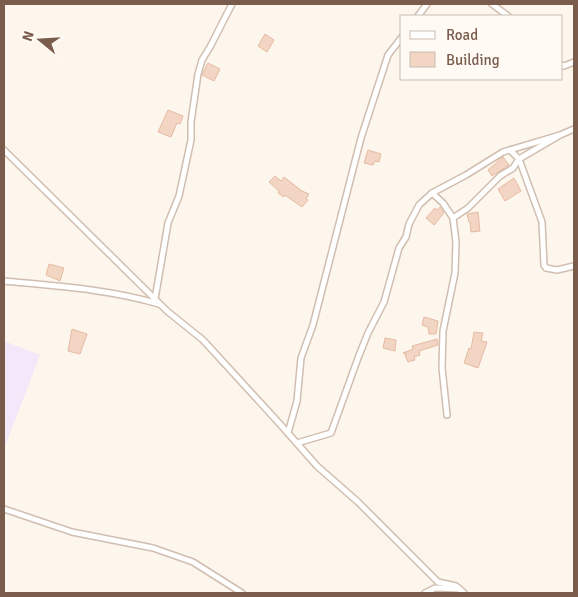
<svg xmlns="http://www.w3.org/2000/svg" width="578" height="597" font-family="Signika,sans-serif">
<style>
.education{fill:#f3e8fa}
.building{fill:#f3d5c3;stroke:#e6bba3}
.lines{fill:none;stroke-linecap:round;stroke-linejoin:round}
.minor-casing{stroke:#d1beb0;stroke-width:8}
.minor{stroke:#fff;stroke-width:5}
</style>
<rect width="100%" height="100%" fill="#fdf6ec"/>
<path class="education" d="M4 341 40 355 4 449Z"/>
<g class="building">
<path d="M265 34 274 40 267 52 258 46Z"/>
<path d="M208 63 220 69 214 81 202 75Z"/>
<path d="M168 110 183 116 180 124 177 123 171 137 158 132Z"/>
<path d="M368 150 381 154 379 162 375 161 373 165 364 163Z"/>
<path d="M503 157 509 165 492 176 488 170Z"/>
<path d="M275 176 281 181 284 177 302 191 309 194 306 199 308 200 302 207 285 195 284 197 278 193 279 191 269 182Z"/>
<path d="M514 178 521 191 505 201 498 189Z"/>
<path d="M440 207 444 213 434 225 426 218 435 208 437 210Z"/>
<path d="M478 212 480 231 471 232 470 222H469L467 214Z"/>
<path d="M49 264 64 268 60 281 46 275Z"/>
<path d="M424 317 438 321 436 334H429L428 327 422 325Z"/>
<path d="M72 329 87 334 80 354 68 351Z"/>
<path d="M474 332 483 333 481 341 487 342 478 368 464 363 469 348 471 349Z"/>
<path d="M385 338 396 340 395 351 383 348Z"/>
<path d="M437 339 438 345 419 351 420 355 414 357 415 360 408 362 405 355 407 354 403 353 413 349 412 346Z"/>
</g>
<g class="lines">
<g class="minor-casing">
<g id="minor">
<path d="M492 4 508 16"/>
<path d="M418 16 427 4"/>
<path d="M562 65 564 66 574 62"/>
<path d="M4 150 167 311 203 340 279 423 317 466 358 502 438 582 456 586 464 593"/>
<path d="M510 150 519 159 542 222 544 265 546 268 557 270 574 266"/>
<path d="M432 193 443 203 453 218 456 242 455 273 443 331 442 368 447 415"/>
<path d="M453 218 468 208 500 176 513 168 519 159 560 135 574 129"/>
<path d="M4 281C56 286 108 289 159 304"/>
<path d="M155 299 168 223 179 196 191 140V122L198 74 202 60 210 47 232 4"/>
<path d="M288 433 297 401 301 358 313 325 361 138 388 55 402 37"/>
<path d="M297 443 331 433 358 358 368 333 384 302 399 248 406 237 409 224 419 205 432 193 466 175 503 152 560 135"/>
<path d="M4 509 72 532 153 548 193 562 242 593"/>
<path d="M425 593 435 588 459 589"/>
</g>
</g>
<use href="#minor" class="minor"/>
</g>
<rect width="578" height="597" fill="none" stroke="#7a5c4d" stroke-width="10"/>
<rect x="400" y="15" width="162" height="65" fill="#fffaf3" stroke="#cabbb1"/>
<rect x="410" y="31" width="25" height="8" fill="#ffffff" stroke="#cabbb1"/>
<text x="446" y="40" font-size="15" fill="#7a5c4d">Road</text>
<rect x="410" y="52" width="25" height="15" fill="#f3d5c3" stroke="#cabbb1"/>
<text x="446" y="65" font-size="15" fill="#7a5c4d">Building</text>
<g transform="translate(40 40) rotate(288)" stroke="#fffaf3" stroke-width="4" paint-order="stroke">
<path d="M0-4L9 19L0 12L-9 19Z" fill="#7a5c4d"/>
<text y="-8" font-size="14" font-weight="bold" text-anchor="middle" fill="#7a5c4d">N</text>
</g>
</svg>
